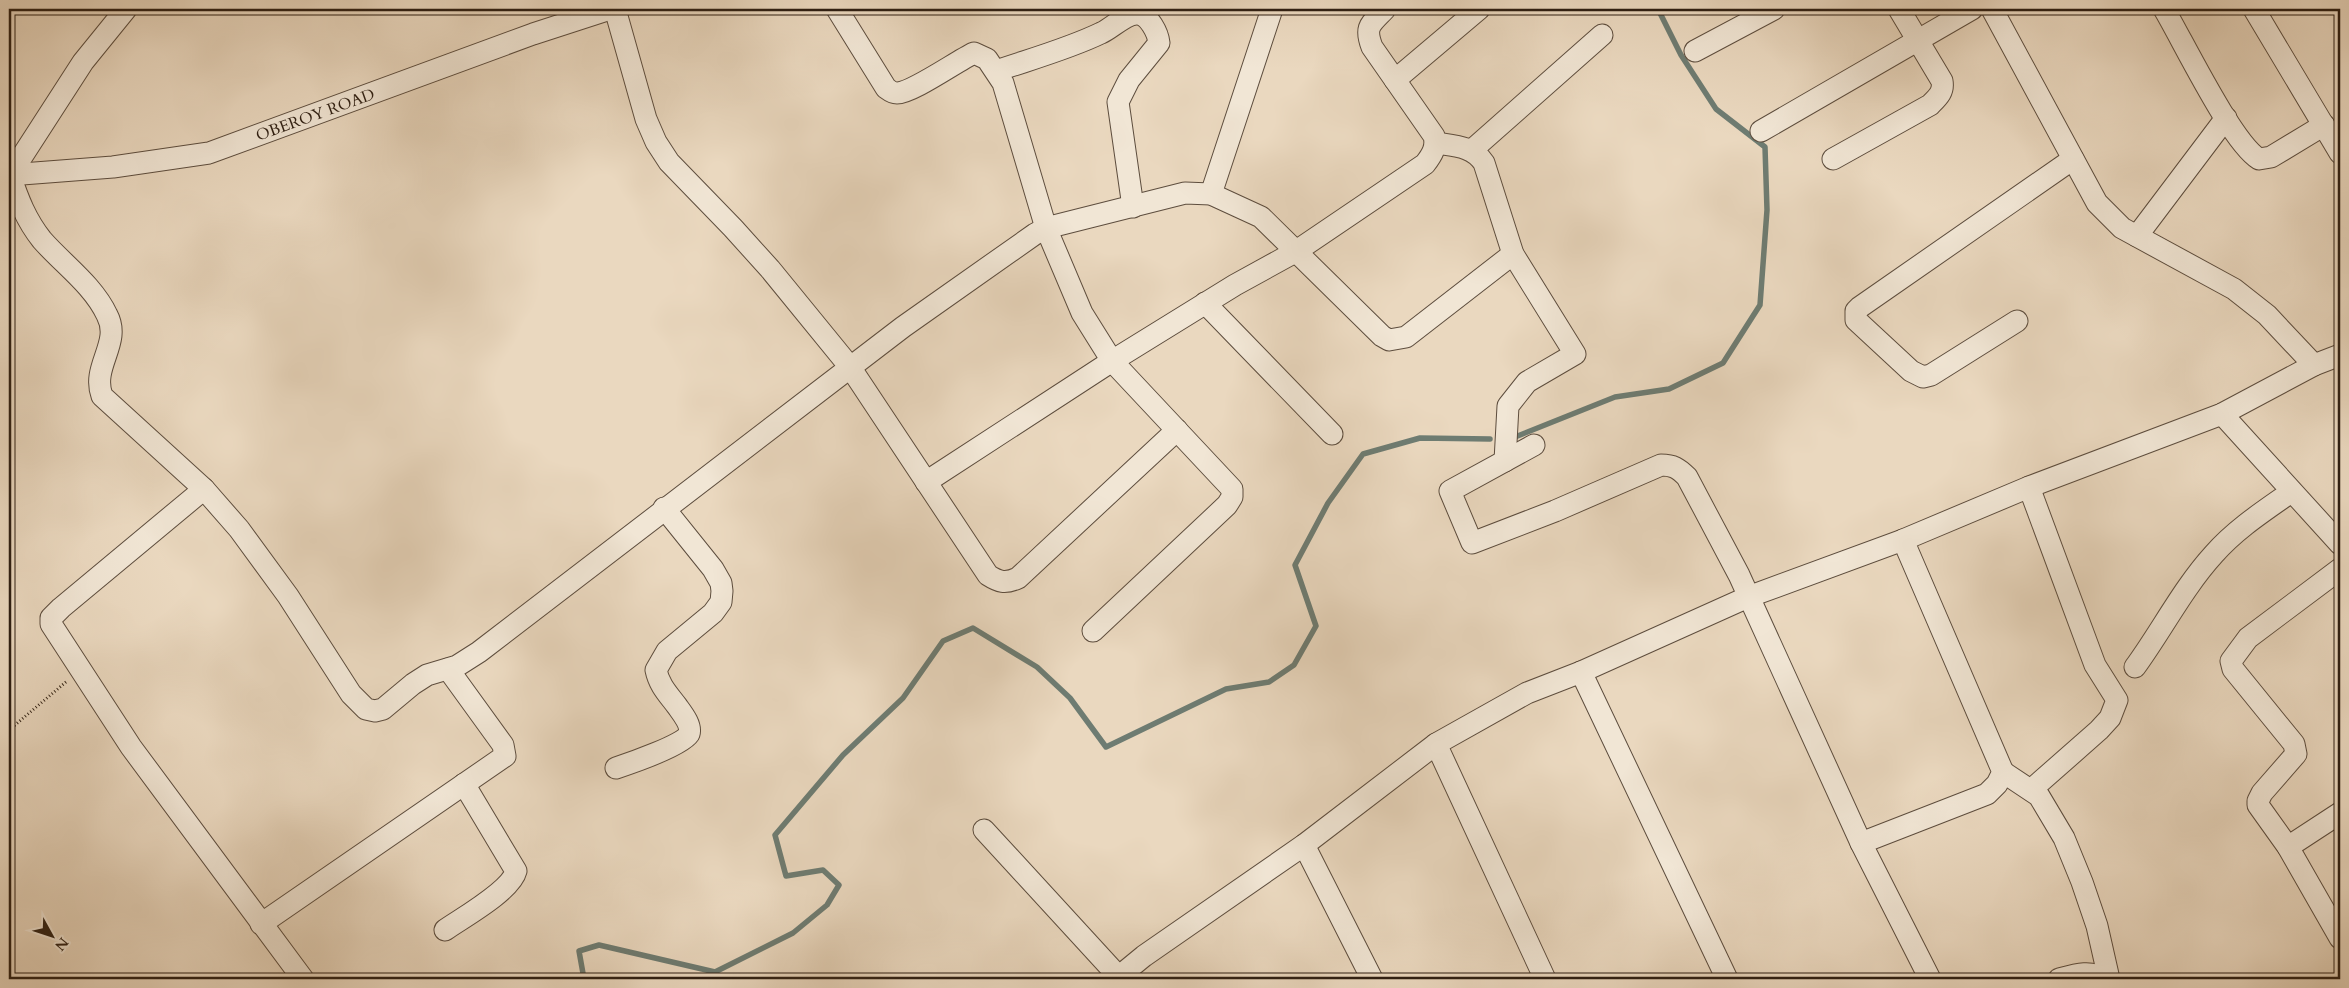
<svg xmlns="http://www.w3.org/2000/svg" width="2349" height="988" font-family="Cardo,serif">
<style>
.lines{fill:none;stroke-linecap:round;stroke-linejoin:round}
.stream{stroke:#6e7c72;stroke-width:5.5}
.minor-casing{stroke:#5d4d3e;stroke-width:23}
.path{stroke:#2e1f13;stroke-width:3;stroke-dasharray:1 2.5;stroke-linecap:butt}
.minor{stroke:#f1e6d5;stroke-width:21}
.labels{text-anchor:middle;stroke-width:4.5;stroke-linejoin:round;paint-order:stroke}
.street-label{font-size:16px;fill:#2e1f13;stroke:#f1e6d5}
</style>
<rect width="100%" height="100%" fill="#ead8bf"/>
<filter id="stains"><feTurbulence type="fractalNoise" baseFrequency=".004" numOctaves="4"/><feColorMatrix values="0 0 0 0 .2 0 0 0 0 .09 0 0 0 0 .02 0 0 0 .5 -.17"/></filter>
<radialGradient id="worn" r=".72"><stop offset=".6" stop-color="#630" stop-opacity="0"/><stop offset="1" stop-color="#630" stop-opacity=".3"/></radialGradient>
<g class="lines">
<g class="stream">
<path d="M1510 439 1615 397 1669 389 1723 363 1760 305 1767 210 1765 147 1716 109 1681 55 1658 9"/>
<path d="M584 979 579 951 599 945 715 972 793 933 827 905 839 885 823 870 786 876 775 835 843 755 903 698 943 641 973 628 1037 667 1070 698 1106 747 1226 689 1269 682 1294 665 1316 626 1295 565 1328 503 1363 454 1420 438 1490 439"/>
</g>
<g class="minor-casing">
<g id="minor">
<path d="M126 9 83 62 10 175C18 199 26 220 42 240 63 264 93 285 107 315 122 343 91 366 102 396L204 489 239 529 288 596 351 694 366 709 375 711 383 709 413 684 427 675 457 666 479 652 903 327 1035 234 1046 228 1185 193 1211 194 1261 217 1382 336 1389 340 1406 337 1513 254"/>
<path d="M615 9 646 119 656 142 669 162 733 228 770 269 850 367 988 575C999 582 1005 584 1018 578L1177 430"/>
<path d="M837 9 886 88C890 91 892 93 897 93 912 93 957 61 974 53L987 59 1003 83 1046 228 1082 313 1112 361 1232 489V497L1227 505 1093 631"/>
<path d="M1992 9 2097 203 2122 228 2234 289 2267 315 2314 365"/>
<path d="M2164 9C2183 41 2232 143 2259 159L2271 157 2324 125"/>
<path d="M2254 9 2340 153"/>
<path d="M1695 51 1774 9"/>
<path d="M996 71C1031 59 1068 49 1101 33 1111 29 1126 13 1138 14 1149 15 1158 33 1159 43L1129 80 1118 102 1133 207"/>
<path d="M1395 80 1479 9"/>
<path d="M1761 131 1972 9"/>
<path d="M1436 143C1455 146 1473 146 1484 163L1513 254 1575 354 1527 382 1508 406 1505 461"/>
<path d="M1472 150 1602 35"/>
<path d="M1833 159 1930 105C1938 97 1944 92 1942 81L1899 9"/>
<path d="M9 175 113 167 209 153 533 34 610 9"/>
<path d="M1211 194 1272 9"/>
<path d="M2137 236 2226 118"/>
<path d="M1205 303 1332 434"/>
<path d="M2017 321 1931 375 1923 377 1911 371 1856 320V311L1860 307 2073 159"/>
<path d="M2222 414 2340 544"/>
<path d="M1534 445 1450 491 1472 543 1555 511 1661 465C1673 465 1678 468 1687 477L1739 575 1861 843 1930 979"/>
<path d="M926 482 1112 361 1235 285 1295 252 1425 164C1432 155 1437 147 1434 136L1372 47C1364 26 1371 24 1385 9"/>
<path d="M2029 487 2095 665 2117 700 2110 718 2099 730 2031 790"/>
<path d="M204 489 61 608 51 618V624L131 747 303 979"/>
<path d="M2340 569 2248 638 2231 661 2233 669 2294 744 2296 754 2262 793 2258 801V805L2288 847 2340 938"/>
<path d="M2135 667C2162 630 2183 588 2214 554 2236 529 2264 511 2291 492"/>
<path d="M1581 672 1727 979"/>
<path d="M1436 744 1545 979"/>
<path d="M616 768C628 764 686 744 689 734 692 725 682 713 677 706 668 694 659 685 656 670L667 651 713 613 721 602 722 591 721 583 713 569 664 508"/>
<path d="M2003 772 2039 796 2064 838 2082 882 2097 926 2109 979"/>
<path d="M984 830 1119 977"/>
<path d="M1861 843 1987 794 1997 784 2003 772 1903 540"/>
<path d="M1304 845 1372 979"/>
<path d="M2288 847 2340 813"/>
<path d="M261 924 505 756 503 745 448 669"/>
<path d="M445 930C462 918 511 891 516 871L464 784"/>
<path d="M1116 979 1144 956 1304 845 1436 744 1527 693 1581 672 1748 597 1903 540 2029 487 2222 414 2314 365 2340 355"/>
<path d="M2059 979C2077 974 2090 970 2107 979"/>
</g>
</g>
<path class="path" d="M9 730 66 682"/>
<use href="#minor" class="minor"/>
</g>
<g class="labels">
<g class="street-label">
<text transform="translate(315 114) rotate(-20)" y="6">OBEROY ROAD</text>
</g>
</g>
<rect width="2349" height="988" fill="none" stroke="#ead8bf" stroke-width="30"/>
<rect x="10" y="10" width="2329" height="968" fill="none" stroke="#2e1f13" stroke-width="2.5"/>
<rect x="15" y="15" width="2319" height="958" fill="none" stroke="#2e1f13"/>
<g transform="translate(52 936) rotate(130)" stroke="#f1e6d5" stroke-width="4" paint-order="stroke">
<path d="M0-4L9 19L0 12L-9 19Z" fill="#2e1f13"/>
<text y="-8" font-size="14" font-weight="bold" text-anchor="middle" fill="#2e1f13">N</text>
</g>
<rect width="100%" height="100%" filter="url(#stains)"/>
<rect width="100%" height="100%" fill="url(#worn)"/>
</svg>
